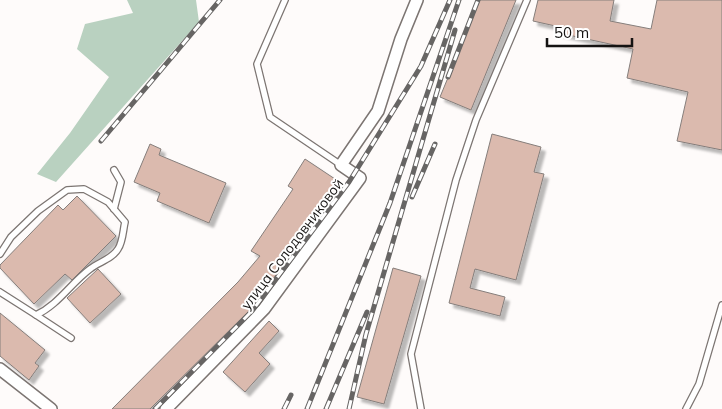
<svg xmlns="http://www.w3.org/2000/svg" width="722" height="409" font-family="Mulish,sans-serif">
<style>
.green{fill:#b9d1c0}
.building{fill:#dbbaae;stroke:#857e7b;filter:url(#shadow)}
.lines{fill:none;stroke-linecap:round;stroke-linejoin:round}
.service-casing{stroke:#7c7572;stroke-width:8}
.minor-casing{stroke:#7c7572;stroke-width:14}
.service{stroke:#fff;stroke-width:5.5}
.minor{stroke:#fff;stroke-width:11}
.rail-casing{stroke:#676564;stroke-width:5}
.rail{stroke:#fff;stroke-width:3;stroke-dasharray:9;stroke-linecap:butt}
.labels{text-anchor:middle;stroke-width:4;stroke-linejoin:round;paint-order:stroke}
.street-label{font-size:14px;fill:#151312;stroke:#fff}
</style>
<defs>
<filter id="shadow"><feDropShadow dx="4.5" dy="4.5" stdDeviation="1" flood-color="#0004"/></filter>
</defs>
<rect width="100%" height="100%" fill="#fefbfa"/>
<path class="green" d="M127 0H196L199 22 56 182 37 174 70 133 109 77 77 49 85 24 133 13Z"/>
<g class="building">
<path d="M480 0H516L471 110 440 97Z"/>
<path d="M538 0H614L610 21 651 29 657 0H722V150L677 141 688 92 627 78 633 49 559 33 560 27 533 21Z"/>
<path d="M492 134 541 147 534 172 544 174 516 280 475 269 470 288 505 297 500 316 449 303Z"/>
<path d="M150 144 161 149 159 155 226 183 209 223 157 201 160 193 134 182Z"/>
<path d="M305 159 344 185 248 312 150 409H112L238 282 260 256 251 251 293 189 288 186Z"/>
<path d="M77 196 116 236 72 280 65 274 34 304 0 268V265L58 205 63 210Z"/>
<path d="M393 268 421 276 384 404 357 397Z"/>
<path d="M98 269 121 294 90 323 67 298Z"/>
<path d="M0 313 45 350 35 363 39 366 29 380 0 356Z"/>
<path d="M269 321 279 331 259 353 270 364 245 392 223 372Z"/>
</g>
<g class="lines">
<g class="service-casing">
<g id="service">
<path d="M285 0 257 64 270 117 341 165"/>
<path d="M114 209 121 182 114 170"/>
<path d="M0 254 11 237 38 211 67 190 84 189 108 202 125 222C123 230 123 242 118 249 112 259 99 262 90 269 71 283 58 305 36 315L0 292"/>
<path d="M36 315 71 338"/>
<path d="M421 409 411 354 456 180 476 120 527 0"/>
<path d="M686 409 699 384 722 305"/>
</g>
</g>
<g class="minor-casing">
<g id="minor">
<path d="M0 369 51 409"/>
<path d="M166 409 264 309 360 178 341 165 378 111 401 39 417 0"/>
</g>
</g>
<use href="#service" class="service"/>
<use href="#minor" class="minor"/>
<g class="rail-casing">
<g id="rail">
<path d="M448 77 478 0"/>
<path d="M101 141 220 0"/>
<path d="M412 197 435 144"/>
<path d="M155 409 252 311 349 182 421 66 450 0"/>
<path d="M284 409 291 395"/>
<path d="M307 409 390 203 459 0"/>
<path d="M326 409 367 312"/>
<path d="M349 409 366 334 455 30"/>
</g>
</g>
<use href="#rail" class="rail"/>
</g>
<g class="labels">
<g class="street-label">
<text transform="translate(292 244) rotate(-53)" y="5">улица Солодовниковой</text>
</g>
</g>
<path d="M547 38v8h85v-8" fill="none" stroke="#151312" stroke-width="2.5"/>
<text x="554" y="38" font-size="15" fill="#151312" stroke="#ffffff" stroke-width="4" paint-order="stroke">50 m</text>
</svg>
